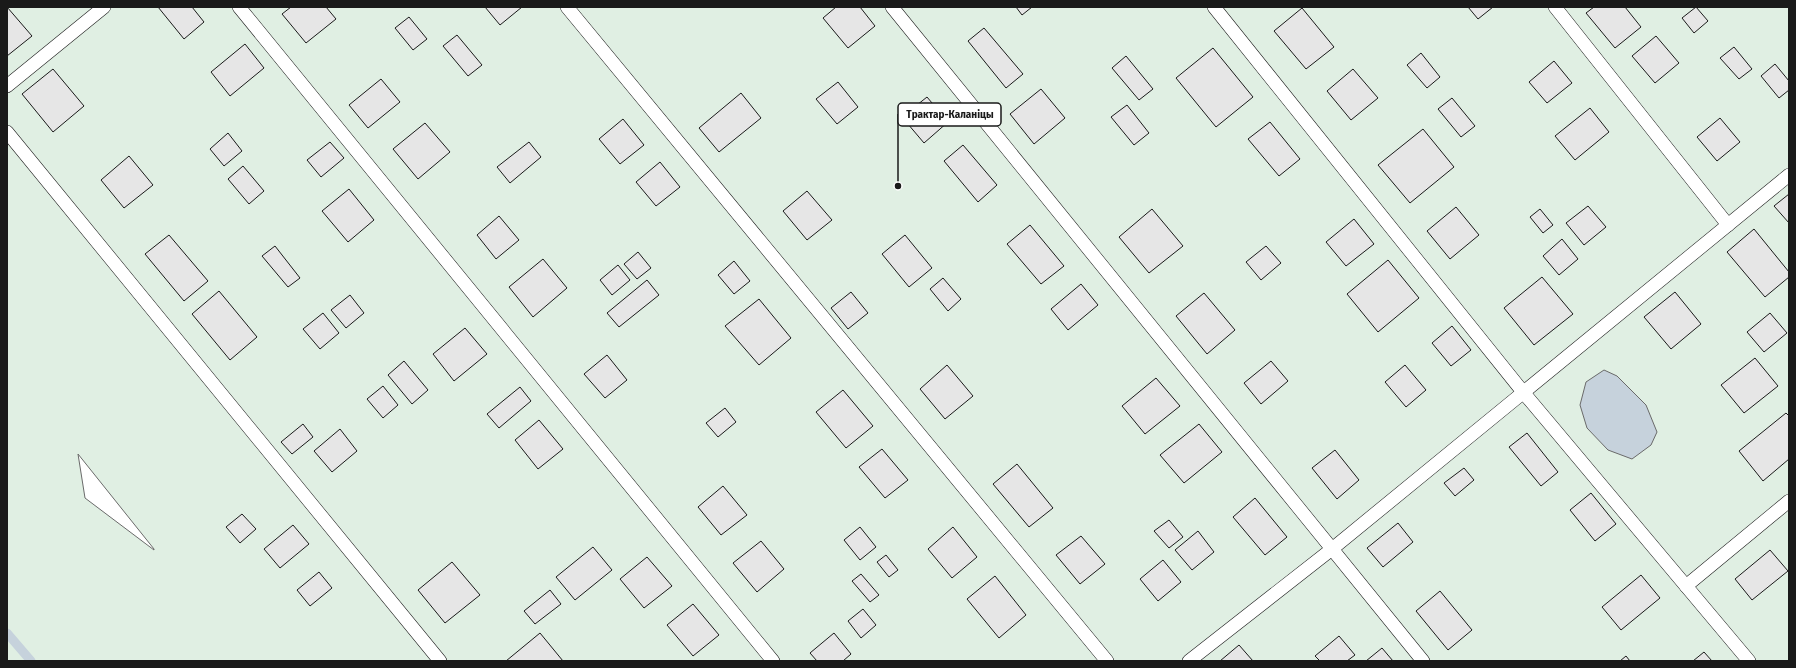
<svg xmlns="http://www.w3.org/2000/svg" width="1796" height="668" font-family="'Fira Sans Condensed',sans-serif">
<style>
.green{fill:#e0efe3;stroke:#6a6a6a;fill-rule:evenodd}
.water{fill:#c6d2dc;stroke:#6a6a6a}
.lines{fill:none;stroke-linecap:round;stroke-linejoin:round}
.stream{stroke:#c6d2dc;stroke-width:9}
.building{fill:#e6e6e6;stroke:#1a1a1a}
.lane-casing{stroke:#1a1a1a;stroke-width:14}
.lane{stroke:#fff;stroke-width:13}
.leader{fill:none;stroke:#1a1a1a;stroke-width:1.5}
.callout-dot{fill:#1a1a1a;stroke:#fff;stroke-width:1.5}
.callout{fill:#fff;stroke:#1a1a1a;stroke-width:1.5}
.callout-label{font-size:11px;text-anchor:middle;font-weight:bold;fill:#1a1a1a}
</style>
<rect width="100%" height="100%" fill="#fff"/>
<path class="green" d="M7 7H1789V661H7ZM78 454 154 549V550L85 498Z"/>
<path class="water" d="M1604 370 1617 376 1646 405 1657 432 1651 445 1632 459 1608 450 1587 428 1580 405 1586 382Z"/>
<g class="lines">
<path class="stream" d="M7 633 31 661"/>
</g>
<g class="building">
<path d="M7 7 32 36 7 56Z"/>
<path d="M158 7H192L204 22 184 39Z"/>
<path d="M291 7H326L336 19 306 43 282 14Z"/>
<path d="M485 7H522L500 25Z"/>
<path d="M836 7H860L875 26 848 48 823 18Z"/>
<path d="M1016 7H1032L1022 15Z"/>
<path d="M1468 7H1493L1478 19Z"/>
<path d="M1594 7H1625L1641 27 1615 48 1586 13Z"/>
<path d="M1696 7 1708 21 1694 33 1682 18Z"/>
<path d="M1302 8 1334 47 1306 69 1274 31Z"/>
<path d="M409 17 427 39 413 50 395 28Z"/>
<path d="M984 28 1023 74 1006 88 968 41Z"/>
<path d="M457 35 482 65 468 76 443 46Z"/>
<path d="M1656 36 1679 63 1655 83 1632 56Z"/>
<path d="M245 44 264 68 230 96 211 72Z"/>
<path d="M1734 47 1752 69 1739 79 1720 58Z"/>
<path d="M1213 48 1253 97 1216 127 1176 78Z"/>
<path d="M1421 53 1440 77 1427 88 1407 65Z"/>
<path d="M1126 56 1153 89 1139 100 1112 68Z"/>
<path d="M1554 61 1572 83 1547 103 1529 82Z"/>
<path d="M1775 64 1789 81V90L1779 98 1761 76Z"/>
<path d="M53 69 84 106 53 132 22 94Z"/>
<path d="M1353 69 1378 98 1351 120 1327 91Z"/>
<path d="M381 79 400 102 368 128 349 105Z"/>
<path d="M838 82 858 107 837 124 816 99Z"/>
<path d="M1041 89 1065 118 1034 144 1010 114Z"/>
<path d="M741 93 761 118 719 152 699 128Z"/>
<path d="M927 97 948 122 924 143 902 117Z"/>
<path d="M1452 98 1475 126 1461 137 1438 109Z"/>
<path d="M1127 105 1149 133 1134 145 1111 117Z"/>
<path d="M1590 108 1609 132 1575 160 1555 136Z"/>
<path d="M1720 118 1740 142 1717 161 1697 137Z"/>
<path d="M623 119 644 145 620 164 599 139Z"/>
<path d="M1270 122 1300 159 1279 176 1248 139Z"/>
<path d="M425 123 450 152 418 179 393 149Z"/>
<path d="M1423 129 1454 167 1410 203 1378 165Z"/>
<path d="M228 133 242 151 224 166 210 149Z"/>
<path d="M330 142 344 158 321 177 307 160Z"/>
<path d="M529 142 541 157 510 183 497 167Z"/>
<path d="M963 145 997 185 978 202 944 161Z"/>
<path d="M129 156 153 185 124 208 101 180Z"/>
<path d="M660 162 680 187 656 206 636 182Z"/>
<path d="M243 166 264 191 249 204 228 179Z"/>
<path d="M349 189 374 220 348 242 322 211Z"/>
<path d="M807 191 832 220 807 240 783 211Z"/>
<path d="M1789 194V223L1774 206Z"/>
<path d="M1588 206 1606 227 1584 245 1566 223Z"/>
<path d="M1456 207 1479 235 1450 259 1427 231Z"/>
<path d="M1152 209 1183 246 1149 273 1119 237Z"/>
<path d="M1540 209 1553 225 1543 233 1530 217Z"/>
<path d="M499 216 519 240 496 259 477 235Z"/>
<path d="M1354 219 1374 244 1346 266 1326 242Z"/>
<path d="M1030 225 1064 266 1041 284 1007 244Z"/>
<path d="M1754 229 1789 272V277L1765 297 1727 252Z"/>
<path d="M169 235 208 281 184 301 145 254Z"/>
<path d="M905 235 932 268 909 287 882 254Z"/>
<path d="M1562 239 1578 259 1559 275 1543 256Z"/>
<path d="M275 246 300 278 288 287 262 256Z"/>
<path d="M1266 246 1281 263 1261 280 1246 262Z"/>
<path d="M638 252 651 268 637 279 624 264Z"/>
<path d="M543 259 567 288 533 317 509 287Z"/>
<path d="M1388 260 1419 298 1378 332 1347 294Z"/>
<path d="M734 261 750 281 734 294 718 275Z"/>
<path d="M618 265 630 280 612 295 600 280Z"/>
<path d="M1542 277 1573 314 1534 345 1504 308Z"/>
<path d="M943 278 961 299 948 311 930 289Z"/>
<path d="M647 280 659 295 619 327 607 313Z"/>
<path d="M1081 284 1098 305 1068 330 1051 309Z"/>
<path d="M219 291 257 337 230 360 192 314Z"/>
<path d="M851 292 868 313 848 329 831 308Z"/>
<path d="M1675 292 1701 324 1671 349 1644 317Z"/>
<path d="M1204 293 1235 330 1207 354 1176 316Z"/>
<path d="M350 295 364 313 346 328 331 310Z"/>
<path d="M759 299 791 338 759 365 725 326Z"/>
<path d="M323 313 339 333 320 349 303 329Z"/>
<path d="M1770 313 1787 333 1764 352 1747 332Z"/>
<path d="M1452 326 1471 350 1451 366 1432 343Z"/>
<path d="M465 328 487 354 454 381 433 354Z"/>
<path d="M607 355 627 380 605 398 584 374Z"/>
<path d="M1755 358 1778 386 1744 413 1721 385Z"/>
<path d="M404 361 428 390 412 404 388 375Z"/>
<path d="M1271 361 1288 381 1261 404 1244 383Z"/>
<path d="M947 365 973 396 945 419 920 389Z"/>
<path d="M1405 365 1426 390 1406 407 1385 382Z"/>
<path d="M1156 378 1180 406 1145 434 1122 406Z"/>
<path d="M383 386 398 405 383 418 367 399Z"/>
<path d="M520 387 531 401 499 428 487 414Z"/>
<path d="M843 390 873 426 846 448 816 412Z"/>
<path d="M725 408 736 422 718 437 706 423Z"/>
<path d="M1786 413 1789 416V459L1763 481 1739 451Z"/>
<path d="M539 420 563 449 538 469 515 440Z"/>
<path d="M303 424 313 437 292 454 281 442Z"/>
<path d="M1199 424 1222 452 1184 483 1160 455Z"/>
<path d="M340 429 357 451 332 472 314 451Z"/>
<path d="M1527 433 1558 472 1541 486 1509 447Z"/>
<path d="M882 449 908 480 885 498 859 467Z"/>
<path d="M1335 450 1359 480 1337 499 1312 468Z"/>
<path d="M1017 464 1053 508 1029 527 993 484Z"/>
<path d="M1464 468 1474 480 1455 496 1444 483Z"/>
<path d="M723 486 747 515 721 535 698 507Z"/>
<path d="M1591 493 1616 524 1595 541 1570 510Z"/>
<path d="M1255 498 1287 537 1265 555 1233 517Z"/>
<path d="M242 514 256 529 240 543 226 527Z"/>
<path d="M1169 520 1183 537 1169 548 1154 531Z"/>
<path d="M1398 523 1413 542 1383 567 1367 548Z"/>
<path d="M293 525 309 544 280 568 264 549Z"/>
<path d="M860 527 876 547 860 560 844 540Z"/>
<path d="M953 527 977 557 952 578 928 549Z"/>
<path d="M1198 531 1214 552 1192 570 1175 550Z"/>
<path d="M1081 536 1105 564 1080 584 1056 555Z"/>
<path d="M761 541 784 569 757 592 733 563Z"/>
<path d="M593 547 612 570 575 600 556 577Z"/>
<path d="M1770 550 1788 571 1752 600 1735 579Z"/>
<path d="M886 555 898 570 889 577 877 562Z"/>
<path d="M647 557 672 586 644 608 620 579Z"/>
<path d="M1163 560 1181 582 1158 601 1140 579Z"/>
<path d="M452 562 480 595 445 623 418 590Z"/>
<path d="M319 572 332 588 310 606 297 590Z"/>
<path d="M861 574 879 595 870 602 852 581Z"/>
<path d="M1641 575 1660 598 1621 630 1602 607Z"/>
<path d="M995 576 1026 615 999 638 967 599Z"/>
<path d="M550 590 561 604 535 624 524 611Z"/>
<path d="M1440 591 1472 630 1448 650 1416 611Z"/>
<path d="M693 604 719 635 693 656 667 625Z"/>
<path d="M863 609 876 625 861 638 848 621Z"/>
<path d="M540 633 563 661H506Z"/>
<path d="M834 633 851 654 843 661H817L810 653Z"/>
<path d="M1339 636 1355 655 1347 661H1320L1315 656Z"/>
<path d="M1239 645 1253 661H1220Z"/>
<path d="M1382 648 1393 661H1366Z"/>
<path d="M1704 652 1712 661H1693Z"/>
<path d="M1626 656 1630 661H1620Z"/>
</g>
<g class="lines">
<g class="lane-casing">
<g id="lane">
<path d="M239 7 773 661"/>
<path d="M567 7 1107 661"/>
<path d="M892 7 1423 661"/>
<path d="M1214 7 1523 392 1749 661"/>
<path d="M1555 7 1728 225"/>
<path d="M7 86 104 7"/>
<path d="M7 132 440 661"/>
<path d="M1686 586 1789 501"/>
<path d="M1189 661 1332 549 1789 175"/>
</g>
</g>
<use href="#lane" class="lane"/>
</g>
<path class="leader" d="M898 186L898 114"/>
<circle class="callout-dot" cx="898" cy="186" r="4"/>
<rect class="callout" x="898" y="103" width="103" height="23" rx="4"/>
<g class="callout-label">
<text x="950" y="118">Трактар-Каланіцы</text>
</g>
<rect width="1796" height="668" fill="none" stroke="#1a1a1a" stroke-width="16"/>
</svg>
